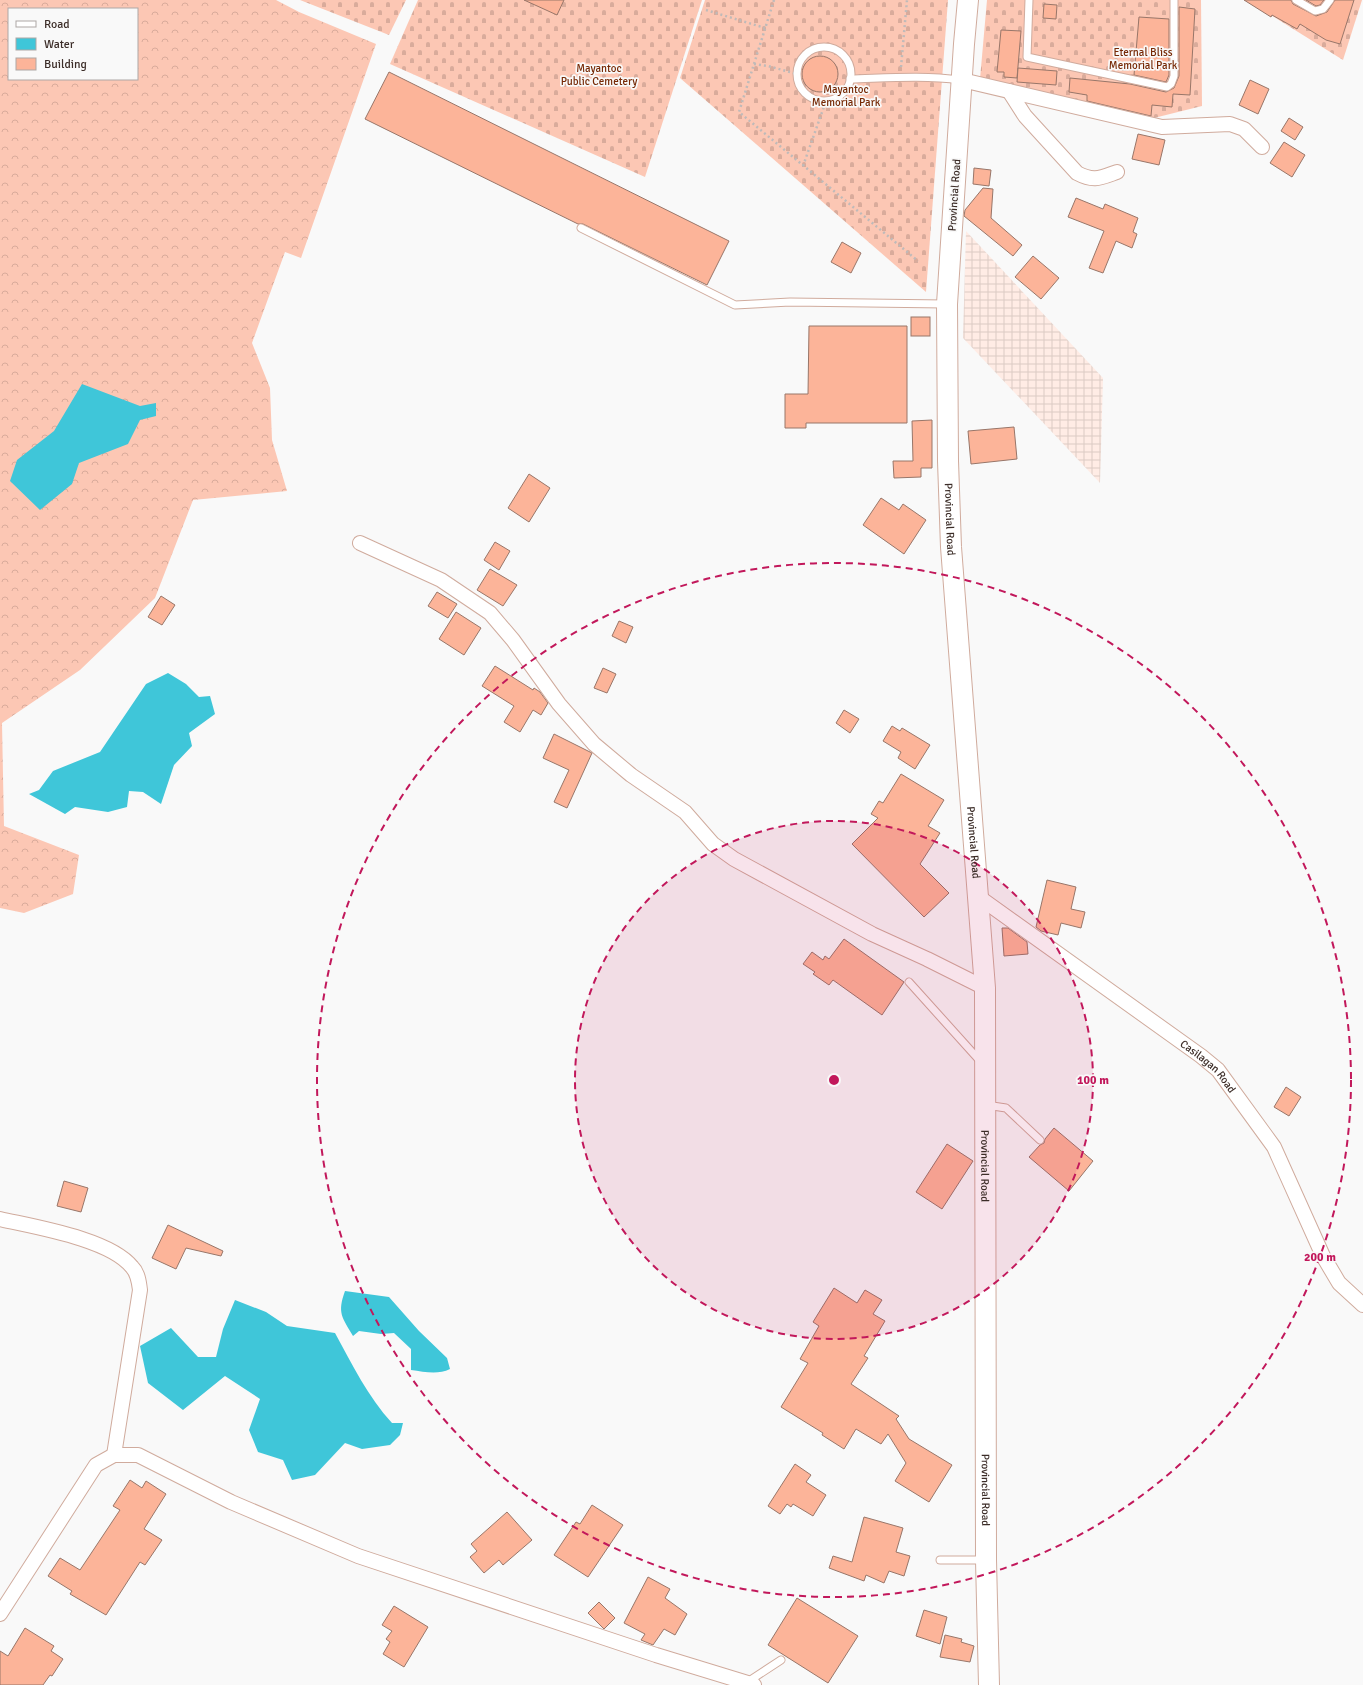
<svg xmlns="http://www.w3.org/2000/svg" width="1363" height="1685" font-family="Signika,sans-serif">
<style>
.industrial{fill:url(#industrial-grid)}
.forest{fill:url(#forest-crowns);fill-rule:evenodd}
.cemetery{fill:url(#cemetery-stones)}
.water{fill:#3fc6d9}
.building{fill:#fcb499;stroke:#987669}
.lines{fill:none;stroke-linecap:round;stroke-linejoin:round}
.service-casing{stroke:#d0ab9d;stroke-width:9}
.minor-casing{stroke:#d0ab9d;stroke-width:16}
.secondary-casing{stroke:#d0ab9d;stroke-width:22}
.path{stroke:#bfbab9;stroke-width:2.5;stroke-dasharray:2 3;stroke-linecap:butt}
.service{stroke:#fff;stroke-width:7}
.minor{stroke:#fff;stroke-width:14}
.secondary{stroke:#fff;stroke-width:20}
.ring{fill:none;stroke:#c2185b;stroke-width:2;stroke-dasharray:7 5}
.labels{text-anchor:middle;stroke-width:3.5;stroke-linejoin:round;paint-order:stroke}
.park-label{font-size:11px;fill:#762905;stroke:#f9f9f9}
.street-label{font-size:11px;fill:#3c2d28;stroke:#f9f9f9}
.centre{fill:#c2185b;stroke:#f9f9f9;stroke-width:2}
.ring-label{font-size:12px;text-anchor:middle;font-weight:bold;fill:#c2185b;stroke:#f9f9f9;stroke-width:3.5;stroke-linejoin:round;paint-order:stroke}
</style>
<defs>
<pattern id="industrial-grid" width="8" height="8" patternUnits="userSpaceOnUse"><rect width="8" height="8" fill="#ffece5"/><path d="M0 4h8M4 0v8" fill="none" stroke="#dbcbc4"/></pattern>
<pattern id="forest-crowns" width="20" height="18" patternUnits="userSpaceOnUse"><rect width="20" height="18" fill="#fcc7b4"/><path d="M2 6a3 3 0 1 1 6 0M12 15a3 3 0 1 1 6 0" fill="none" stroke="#d9ab9b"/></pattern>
<pattern id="cemetery-stones" width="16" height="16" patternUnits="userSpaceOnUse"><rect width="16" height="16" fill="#fcc7b4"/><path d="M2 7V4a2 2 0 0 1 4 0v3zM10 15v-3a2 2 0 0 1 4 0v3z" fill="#d9ab9b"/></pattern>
</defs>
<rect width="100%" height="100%" fill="#f9f9f9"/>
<path class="industrial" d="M966 231 1103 378 1100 483 963 338Z"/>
<path class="forest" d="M0 0H276L299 12 376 44 301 258 285 252 252 343 270 388 272 440 287 491 193 500 155 598 80 670 2 723 4 826 79 855 73 894 24 913 0 908ZM9 9H137V79H9Z"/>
<g class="cemetery">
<path d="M300 0H406L389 35Z"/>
<path d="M418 0H702L645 177 390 64Z"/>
<path d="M705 0H948L926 292 680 78Z"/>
<path d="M987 0H1201L1202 106 1146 120 980 79Z"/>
<path d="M1247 0H1362L1343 60Z"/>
</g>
<g class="water">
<path d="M82 384 140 406 156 403V416L140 420 128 444 79 463 72 484 40 510 10 481 17 460 54 431Z"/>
<path d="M168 673 186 684 199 697 210 696 215 714 189 733 192 746 174 765 161 804 143 792 129 791 127 807 108 812 75 807 65 814 29 794 39 790 53 771 100 752 146 684Z"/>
<path d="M345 1291 389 1297 419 1331 447 1358 450 1369C438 1375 425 1372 411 1370V1349L394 1333 381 1334 359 1331 353 1336C342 1317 337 1313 345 1291Z"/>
<path d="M235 1300 266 1312 287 1326 335 1333C352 1364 368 1397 392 1423H403L400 1435 390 1445 362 1449 345 1443 315 1475 292 1480 283 1460 258 1452 249 1430 260 1399 225 1376 183 1410 148 1383 140 1346 171 1328 198 1357H216L223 1329Z"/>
</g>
<g class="building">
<path d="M524 0H564L557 15Z"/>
<path d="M1244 0H1291L1293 4 1316 16 1327 12 1335 0H1354L1340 44 1326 40 1300 24 1297 29 1272 15 1271 17Z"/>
<path d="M1306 0H1324L1320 5 1316 6Z"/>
<path d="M1044 4 1057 5 1056 19 1043 18Z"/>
<path d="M1179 7 1195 9 1190 95 1173 94 1172 107 1152 105 1151 116 1087 101V95L1069 92 1070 78 1130 84 1166 92 1174 88 1179 76Z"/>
<path d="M1139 17 1169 19V75L1166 82 1134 75Z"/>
<path d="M1001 30 1021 31 1017 78 1004 77V72H997Z"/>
<circle cx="820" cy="74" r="18"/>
<path d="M1018 68 1057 71 1056 85 1017 82Z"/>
<path d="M389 72 729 241 707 285 583 224H578L365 119Z"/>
<path d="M1250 80 1269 89 1258 114 1239 105Z"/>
<path d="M1289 118 1303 127 1295 140 1281 131Z"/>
<path d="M1138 134 1165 140 1159 165 1132 159Z"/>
<path d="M1284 142 1305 155 1292 177 1270 163Z"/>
<path d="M974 168 991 170 989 186 973 184Z"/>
<path d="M983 188 993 189 991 218 1022 245 1013 256 964 216 965 210Z"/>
<path d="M1076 198 1103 209 1105 204 1138 218 1133 232 1137 234 1132 248 1116 241 1103 273 1089 268 1104 231 1068 217Z"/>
<path d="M842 242 861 253 851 273 831 262Z"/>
<path d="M1033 256 1059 278 1041 299 1015 277Z"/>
<rect x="911" y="317" width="19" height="19"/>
<path d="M809 326H907V423H806V428H785V394H808Z"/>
<path d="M932 420V468H921V477L894 478 893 461H913L912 421Z"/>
<path d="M1014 427 1017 459 971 464 968 431Z"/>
<path d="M529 474 550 488 529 522 508 508Z"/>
<path d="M881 498 899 510 903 504 926 520 904 554 863 525Z"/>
<path d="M495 542 510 551 499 570 484 560Z"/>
<path d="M490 569 517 585 503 606 477 590Z"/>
<path d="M437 592 457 604 448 618 428 606Z"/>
<path d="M161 596 175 605 162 625 148 617Z"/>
<path d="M456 612 481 628 464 655 439 639Z"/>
<path d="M619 621 633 627 626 643 612 636Z"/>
<path d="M495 666 533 690 534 688 540 692 548 703 541 715 533 710 520 732 504 722 514 706 482 686Z"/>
<path d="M603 668 616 674 607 693 594 688Z"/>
<path d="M844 710 859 719 850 733 836 723Z"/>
<path d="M892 726 900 731 902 728 930 745 915 769 898 758 901 752 883 741Z"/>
<path d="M554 734 592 753 567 808 554 802 569 770 543 758Z"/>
<path d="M901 774 944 800 928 826 940 833 920 864 949 893 924 917 852 844 878 818 871 814 879 801 883 803Z"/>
<path d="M1047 880 1076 887 1071 909 1085 912 1081 928 1061 923 1058 935 1041 931 1036 927Z"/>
<path d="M1002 928H1008L1027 942 1028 954 1004 956Z"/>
<path d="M844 939 904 982 882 1015 833 980 829 985 813 974 815 972 803 964 812 952 823 960 825 956 829 959Z"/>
<path d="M1286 1087 1301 1097 1289 1116 1274 1107Z"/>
<path d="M1054 1128 1093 1161 1069 1191 1029 1157 1040 1145 1044 1143 1045 1139Z"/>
<path d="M947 1144 973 1161 942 1209 916 1192Z"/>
<path d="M64 1181 88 1188 81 1212 57 1206Z"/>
<path d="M168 1225 223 1251 221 1256 186 1248 176 1269 152 1258Z"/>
<path d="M834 1288 857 1303 865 1290 882 1300 873 1314 885 1321 864 1356 868 1358 851 1384 899 1416 896 1419 909 1439 952 1465 929 1502 895 1481 906 1463 888 1434 881 1444 856 1429 844 1449 822 1435 823 1433 781 1407 808 1363 800 1359 819 1326 813 1322Z"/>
<path d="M795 1464 811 1475 806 1482 826 1495 813 1516 793 1504 791 1507 787 1504 780 1514 768 1506Z"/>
<path d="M130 1480 142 1488 146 1481 166 1494 144 1529 162 1540 145 1565 140 1562 106 1615 70 1594 72 1591 48 1576 60 1558 80 1570 120 1510 113 1506Z"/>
<path d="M592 1505 623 1525 588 1577 554 1555 576 1522 580 1524Z"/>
<path d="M507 1512 532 1540 503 1565 499 1560 484 1573 470 1557 477 1551 471 1544Z"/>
<path d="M864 1517 903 1528 896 1552 910 1556 904 1576 889 1571 884 1583 866 1575 864 1581 829 1568 833 1556 852 1562Z"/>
<path d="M648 1577 670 1589 665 1598 687 1614 675 1635 664 1629 653 1645 641 1640 645 1634 624 1623Z"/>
<path d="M797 1598 858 1636 828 1683 768 1645Z"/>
<path d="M599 1602 615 1618 604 1629 588 1613Z"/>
<path d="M394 1606 428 1627 404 1667 383 1654 390 1642 386 1639 392 1631 382 1625Z"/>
<path d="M924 1610 947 1617 940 1644 916 1636Z"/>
<path d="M25 1628 54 1646 51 1651 63 1659 52 1676 50 1675 43 1685H0V1651L8 1656Z"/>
<path d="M945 1635 962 1639 961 1642 974 1646 970 1662 940 1657Z"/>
</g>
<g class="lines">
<g class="service-casing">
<g id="service">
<path d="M1029 0 1027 57 1167 87 1171 84 1174 76V0"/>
<path d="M1296 0 1315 11 1323 9 1330 0"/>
<circle cx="824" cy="74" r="27"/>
<path d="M850 79C887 78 924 75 960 80"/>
<path d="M581 228 735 305 790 302 945 304"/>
<path d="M909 982 981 1062"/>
<path d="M986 1105 1006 1108 1040 1140"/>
<path d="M940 1560H985"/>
<path d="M746 1683 781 1660"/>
</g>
</g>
<g class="minor-casing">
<g id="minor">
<path d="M962 80 1162 127 1230 124 1244 129 1262 147"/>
<path d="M1009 91 1025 116 1077 173C1094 182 1100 178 1117 172"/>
<path d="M360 543 441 580 490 613 513 640 559 704 594 744 631 775 685 812 713 844 734 859 872 934 927 959 985 988"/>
<path id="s1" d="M976 895 1201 1056 1218 1070 1274 1147 1323 1256 1339 1283 1363 1305"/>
<path d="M0 1219C35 1227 110 1239 132 1267 138 1273 139 1282 140 1290L114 1455"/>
<path d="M0 1614 96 1465 114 1455H138L231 1502 358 1556 656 1655 754 1685"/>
</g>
</g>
<g class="secondary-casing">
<g id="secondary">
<path id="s2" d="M968 0 964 44 947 304 948 461 951 547 985 988 986 1560 989 1685"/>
</g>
</g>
<g class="path">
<path d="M774 0 739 112 918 261"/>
<path d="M706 10 765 28"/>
<path d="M754 64 768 66 797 74"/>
<path d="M901 67 907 0"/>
<path d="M803 166 826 101"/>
</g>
<use href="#service" class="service"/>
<use href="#minor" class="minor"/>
<use href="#secondary" class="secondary"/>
</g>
<circle cx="834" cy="1080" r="259" fill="#c2185b" fill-opacity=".12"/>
<g class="ring">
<circle cx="834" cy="1080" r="259"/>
<circle cx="834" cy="1080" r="517"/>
</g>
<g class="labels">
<g class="park-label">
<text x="1143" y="56">Eternal Bliss<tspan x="1143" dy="13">Memorial Park</tspan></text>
<text x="599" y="72">Mayantoc<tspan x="599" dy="13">Public Cemetery</tspan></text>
<text x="846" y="93">Mayantoc<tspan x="846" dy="13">Memorial Park</tspan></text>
</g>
<g class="street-label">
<text transform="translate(954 195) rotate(-86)" y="4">Provincial Road</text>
<text dy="4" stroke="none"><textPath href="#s2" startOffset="520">Provincial Road</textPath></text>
<text dy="4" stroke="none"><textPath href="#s2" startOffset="844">Provincial Road</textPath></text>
<text dy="4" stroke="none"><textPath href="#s1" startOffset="289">Casilagan Road</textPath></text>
<text dy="4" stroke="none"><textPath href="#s2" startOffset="1168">Provincial Road</textPath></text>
<text dy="4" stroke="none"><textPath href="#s2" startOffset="1492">Provincial Road</textPath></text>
</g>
</g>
<circle cx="834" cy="1080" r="6" class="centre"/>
<g class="ring-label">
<text x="1093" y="1084">100 m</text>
<text x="1320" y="1261">200 m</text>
</g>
<rect x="8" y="8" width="130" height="72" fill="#f9f9f9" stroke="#ada7a5"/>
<rect x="16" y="21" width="20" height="6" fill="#ffffff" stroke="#ada7a5"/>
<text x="44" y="28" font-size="12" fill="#3c2d28">Road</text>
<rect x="16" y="38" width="20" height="12" fill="#3fc6d9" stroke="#ada7a5"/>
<text x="44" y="48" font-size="12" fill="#3c2d28">Water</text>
<rect x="16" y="58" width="20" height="12" fill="#fcb499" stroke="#ada7a5"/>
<text x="44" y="68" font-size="12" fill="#3c2d28">Building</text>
</svg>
